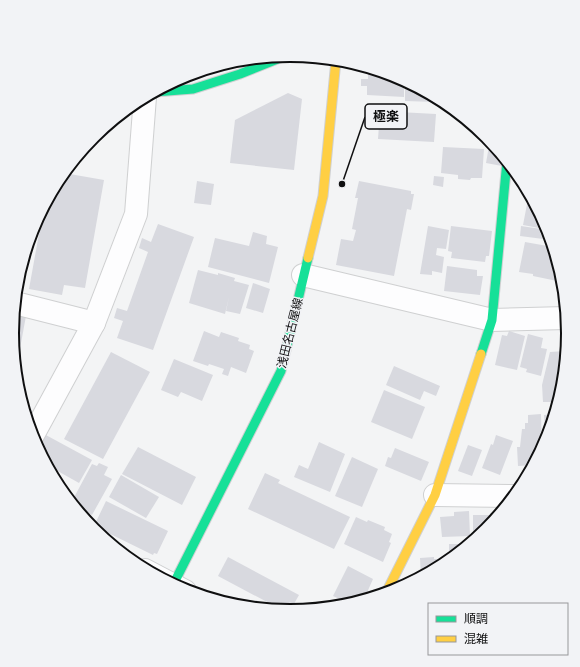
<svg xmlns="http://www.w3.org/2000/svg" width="580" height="667" font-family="Cabin,'Noto Sans JP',sans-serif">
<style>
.building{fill:#d8d9df}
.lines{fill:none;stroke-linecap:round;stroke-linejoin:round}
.street-casing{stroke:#cfd0d1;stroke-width:24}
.fast-casing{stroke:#cfd0d1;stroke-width:11}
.slow-casing{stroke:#cfd0d1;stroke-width:11}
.street{stroke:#fdfdfe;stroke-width:22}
.fast{stroke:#16e098;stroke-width:9}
.slow{stroke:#ffcf43;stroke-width:9}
.labels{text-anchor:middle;stroke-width:3;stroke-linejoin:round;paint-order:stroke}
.street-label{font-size:12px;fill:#0f0f10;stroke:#f2f3f6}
.rim{fill:none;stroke:#0f0f10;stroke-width:2}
.leader{fill:none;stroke:#0f0f10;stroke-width:1.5}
.callout-dot{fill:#0f0f10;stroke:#f2f3f6;stroke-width:1.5}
.callout{fill:#f2f3f6;stroke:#0f0f10;stroke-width:1.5}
.callout-label{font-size:13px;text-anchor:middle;font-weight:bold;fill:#0f0f10}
</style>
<rect width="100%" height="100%" fill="#f3f4f5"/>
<g class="building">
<path d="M366 68 397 77 404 81V97L367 95V86H361V79H368V71H366Z"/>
<path d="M405 82 435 97V102L405 101Z"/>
<path d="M288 93 302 99 294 170 230 163 235 120Z"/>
<path d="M380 111 436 114 434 142 378 139Z"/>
<path d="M489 146H494L503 157 502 166 486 163Z"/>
<path d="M443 147 484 149 482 178H471L470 180 458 179V175L441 173Z"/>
<path d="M64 173 104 180 85 288 64 285 62 295 29 289 44 206 59 179Z"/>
<path d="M434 176 444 177 443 187 433 185Z"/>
<path d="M197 181 214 184 211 205 194 203Z"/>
<path d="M359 181 411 191V194H414L411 210 407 209 394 276 336 265 341 239 353 241 356 230 352 229 358 198H355Z"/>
<path d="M528 199 532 200 544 221 540 220 539 228 523 225Z"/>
<path d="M158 224 194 237 153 350 117 338 123 321 114 318 117 308 127 311 148 252 139 248 142 238 151 242Z"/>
<path d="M428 226 449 230 446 249 437 248 436 255 444 257 442 273 432 271V275L420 274Z"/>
<path d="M451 226 492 231 489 256H486L485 262 451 258 452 252 448 251Z"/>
<path d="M521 226 548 230 551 240 520 236Z"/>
<path d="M253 232 267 236 266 244 278 247 269 283 208 267 215 238 249 246Z"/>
<path d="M29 242 26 270H20L26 251Z"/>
<path d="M525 242 553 247 563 279 562 282 533 276V274L519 272Z"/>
<path d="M447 266 477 270V276H483L480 295 444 291Z"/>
<path d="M198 270 218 275V273L235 278 234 281 249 285 240 314 226 311 229 297 225 314 189 303Z"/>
<path d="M253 283 270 289 263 313 246 308Z"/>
<path d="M14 314 26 316 16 370 12 333Z"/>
<path d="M204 331 219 337 221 332 239 338 238 341 250 345 249 349 254 351 246 373 231 367 228 376 222 374 224 369 209 364 208 366 193 361Z"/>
<path d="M509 331 525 336 517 370 495 365 502 335 507 336Z"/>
<path d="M528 334 543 338 541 348 547 349 541 376 526 372 527 369 520 367Z"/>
<path d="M565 351 563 388 558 402H543L542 385 550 352Z"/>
<path d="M111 352 150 372 103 459 64 439Z"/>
<path d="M174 359 213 375 202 401 181 392 178 397 161 390Z"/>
<path d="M394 366 440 386 436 396 424 391 420 400 386 385Z"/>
<path d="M384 390 425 407 412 439 371 422Z"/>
<path d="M541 414 542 450 533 465 518 466 517 447H520L522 429H525V423H528V415Z"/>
<path d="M555 414 547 440 546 442 544 415Z"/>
<path d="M44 434 92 460 79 483 47 465 37 447Z"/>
<path d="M496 435 513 441 500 475 482 468 491 444 493 445Z"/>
<path d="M319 442 345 454 330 492 294 477 299 465 308 469Z"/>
<path d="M468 445 482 450 472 476 458 471Z"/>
<path d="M138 447 196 477 182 505 122 474Z"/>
<path d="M395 448 429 462 421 481 385 466 388 457 391 458Z"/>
<path d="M352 457 378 469 362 507 335 496Z"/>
<path d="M99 463 108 467 104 475 112 479 92 515 84 510 81 515 71 503 92 464 97 466Z"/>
<path d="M265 473 280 480 278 483 350 517 334 549 248 509Z"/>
<path d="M121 475 159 497 146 518 109 497Z"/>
<path d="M106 501 168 531 157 554 154 553 153 555 94 526Z"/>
<path d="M469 511 470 536 442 537 440 517 454 516V512Z"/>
<path d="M500 512 486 530 479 536H473V515H490V513Z"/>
<path d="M356 517 367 522 368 520 385 527 384 530 392 534 389 542 391 543 383 562 344 544Z"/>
<path d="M449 544H470L449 561Z"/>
<path d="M228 557 299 595 290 611H284L218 576Z"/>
<path d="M434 557V559H437V562H442L443 566 421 577 420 558Z"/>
<path d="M348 566 373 579 365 597 358 594 355 602 351 601 350 604 333 596Z"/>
<path d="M256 600 261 603 258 608 252 607Z"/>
</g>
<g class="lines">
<g class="street-casing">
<g id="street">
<path d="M303 275 492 320 566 318"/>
<path d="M15 303 94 323"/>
<path d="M32 437 94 323 136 214 145 97"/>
<path d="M435 495 514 496"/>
<path d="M145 570 185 591"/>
</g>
</g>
<g class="fast-casing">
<g id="fast">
<path d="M155 92 193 89 240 74 285 56"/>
<path d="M481 354 492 320 507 161"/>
<path d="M173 585 281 371 308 258"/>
</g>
</g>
<g class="slow-casing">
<g id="slow">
<path d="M308 258 323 196 336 60"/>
<path d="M386 593 435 495 481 354"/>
</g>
</g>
<use href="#street" class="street"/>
<use href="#fast" class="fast"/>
<use href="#slow" class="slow"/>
</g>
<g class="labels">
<g class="street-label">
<text transform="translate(290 333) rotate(-76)" y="4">浅田名古屋線</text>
</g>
</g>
<path d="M0 0H580V667H0ZM19 333a271 271 0 1 1 542 0a271 271 0 1 1-542 0Z" fill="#f2f3f6" fill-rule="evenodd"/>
<path class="rim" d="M19 333a271 271 0 1 1 542 0a271 271 0 1 1-542 0Z"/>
<path class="leader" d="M342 184L365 117"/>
<circle class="callout-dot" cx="342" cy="184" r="4"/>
<rect class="callout" x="365" y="104" width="42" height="25" rx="4"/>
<g class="callout-label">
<text x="386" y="121">極楽</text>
</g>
<rect x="428" y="603" width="140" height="52" fill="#f2f3f6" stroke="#97989a"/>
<rect x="436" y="616" width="20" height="6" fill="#16e098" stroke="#97989a"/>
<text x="464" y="623" font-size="12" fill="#0f0f10">順調</text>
<rect x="436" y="636" width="20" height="6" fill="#ffcf43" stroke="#97989a"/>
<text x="464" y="643" font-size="12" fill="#0f0f10">混雑</text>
</svg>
